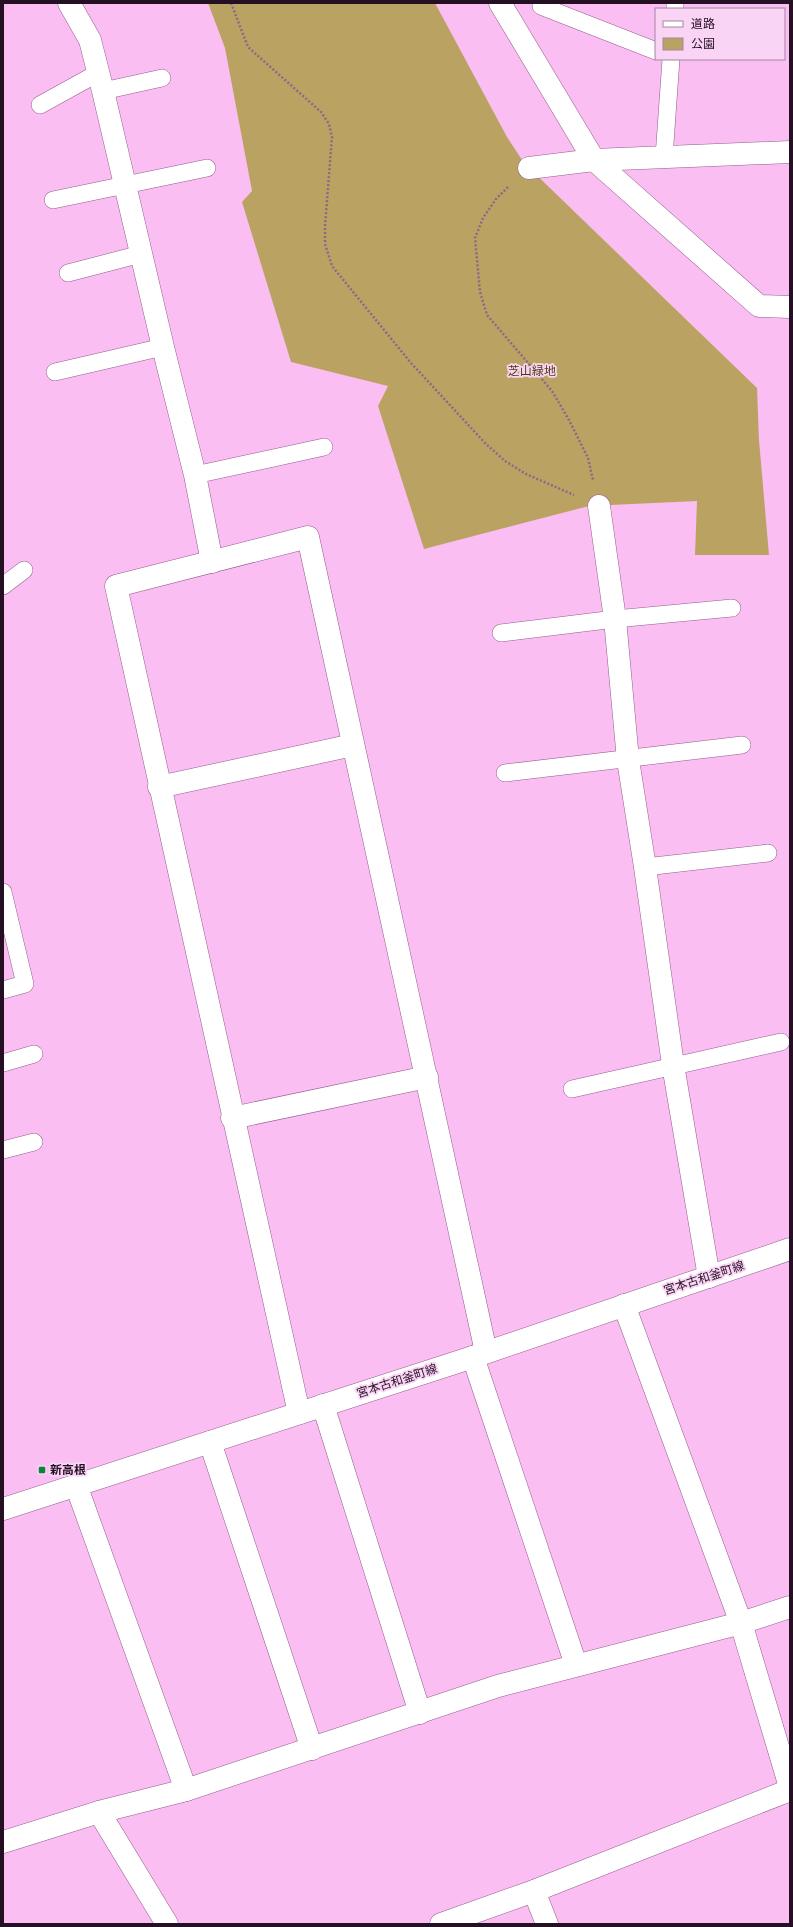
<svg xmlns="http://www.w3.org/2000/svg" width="793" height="1927" font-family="Mulish,'Noto Sans JP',sans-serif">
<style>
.green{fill:#baa362}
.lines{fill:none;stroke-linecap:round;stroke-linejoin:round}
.lane-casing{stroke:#935d8c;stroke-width:18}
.street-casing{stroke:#935d8c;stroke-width:23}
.secondary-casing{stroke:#935d8c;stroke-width:23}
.path{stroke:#8f668a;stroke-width:2.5;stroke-dasharray:2 2;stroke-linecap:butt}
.lane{stroke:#fff;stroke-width:17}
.street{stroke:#fff;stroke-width:22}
.secondary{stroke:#fff;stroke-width:22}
.poi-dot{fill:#038540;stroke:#f9d4f4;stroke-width:1.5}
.labels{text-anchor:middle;stroke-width:3.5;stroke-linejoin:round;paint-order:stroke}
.park-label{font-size:12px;fill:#4b3d10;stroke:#f9d4f4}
.street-label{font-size:12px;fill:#251023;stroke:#f9d4f4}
.poi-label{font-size:12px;font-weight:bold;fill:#251023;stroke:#f9d4f4;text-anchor:start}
</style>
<rect width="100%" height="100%" fill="#fabef2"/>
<path class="green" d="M208 3H435L507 137 524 163 757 388 759 440 769 555H695L697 501 589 506 424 549 378 406 388 386 291 362 242 202 252 191 225 48Z"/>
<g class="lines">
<g class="lane-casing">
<g id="lane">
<path d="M541 6 656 51"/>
<path d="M675 9V3"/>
<path d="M103 91 162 78"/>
<path d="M40 105 98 73"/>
<path d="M664 157 671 59"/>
<path d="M53 200 207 168"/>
<path d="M68 273 141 254"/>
<path d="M55 372 163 347"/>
<path d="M195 475 324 447"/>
<path d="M3 586 24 570"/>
<path d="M501 633 615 619 732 608"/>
<path d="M505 773 742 745"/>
<path d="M645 867 768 853"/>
<path d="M3 892 25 984 3 990"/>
<path d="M3 1063 34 1054"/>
<path d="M572 1089 781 1042"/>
<path d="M3 1150 34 1142"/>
</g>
</g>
<g class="street-casing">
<g id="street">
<path d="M69 3 90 40 103 91 163 347 195 475 212 562"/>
<path d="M500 3 594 160 759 306 790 307"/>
<path d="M529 168 594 160 790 152"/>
<path d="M599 506 615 619 628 760 645 867 673 1065 709 1277"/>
<path d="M159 787 353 745"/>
<path d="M232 1118 427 1077"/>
<path d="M624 1305 741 1623 790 1787"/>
<path d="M473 1357 576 1665"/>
<path d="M323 1405 420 1713"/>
<path d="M299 1413 116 586 308 537 486 1352"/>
<path d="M210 1442 312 1749"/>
<path d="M76 1485 186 1790"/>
<path d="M99 1812 167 1924"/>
<path d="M3 1842 99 1812 186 1790 498 1686 741 1623 790 1607"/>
<path d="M534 1891 547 1924"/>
<path d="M441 1924 534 1891 790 1790"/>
</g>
</g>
<g class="secondary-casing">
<path id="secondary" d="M3 1509 473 1357 790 1249"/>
</g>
<g class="path">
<path d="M231 3 248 47 321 112 329 124 332 137 325 226V244L332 266 411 363 485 443 505 461 526 474 574 495"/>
<path d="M508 187 496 199 483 218 475 238 480 292 487 315 552 391 569 420 588 458 593 480"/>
</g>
<use href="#lane" class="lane"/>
<use href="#street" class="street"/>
<use href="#secondary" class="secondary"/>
</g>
<rect class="poi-dot" x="38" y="1466" width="8" height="8" rx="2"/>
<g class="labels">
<g class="park-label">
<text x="532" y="375">芝山緑地</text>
</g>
<g class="street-label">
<text transform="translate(704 1278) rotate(-18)" y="4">宮本古和釜町線</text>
<text transform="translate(397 1381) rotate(-18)" y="4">宮本古和釜町線</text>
</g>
<g class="poi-label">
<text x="50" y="1474">新高根</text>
</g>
</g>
<rect width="793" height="1927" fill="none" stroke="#251023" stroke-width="8"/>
<rect x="655" y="8" width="130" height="52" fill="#f9d4f4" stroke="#a486a0"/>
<rect x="663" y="21" width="20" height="6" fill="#ffffff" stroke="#a486a0"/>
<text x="691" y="28" font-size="12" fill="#251023">道路</text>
<rect x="663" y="38" width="20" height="12" fill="#baa362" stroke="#a486a0"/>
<text x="691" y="48" font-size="12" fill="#251023">公園</text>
</svg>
